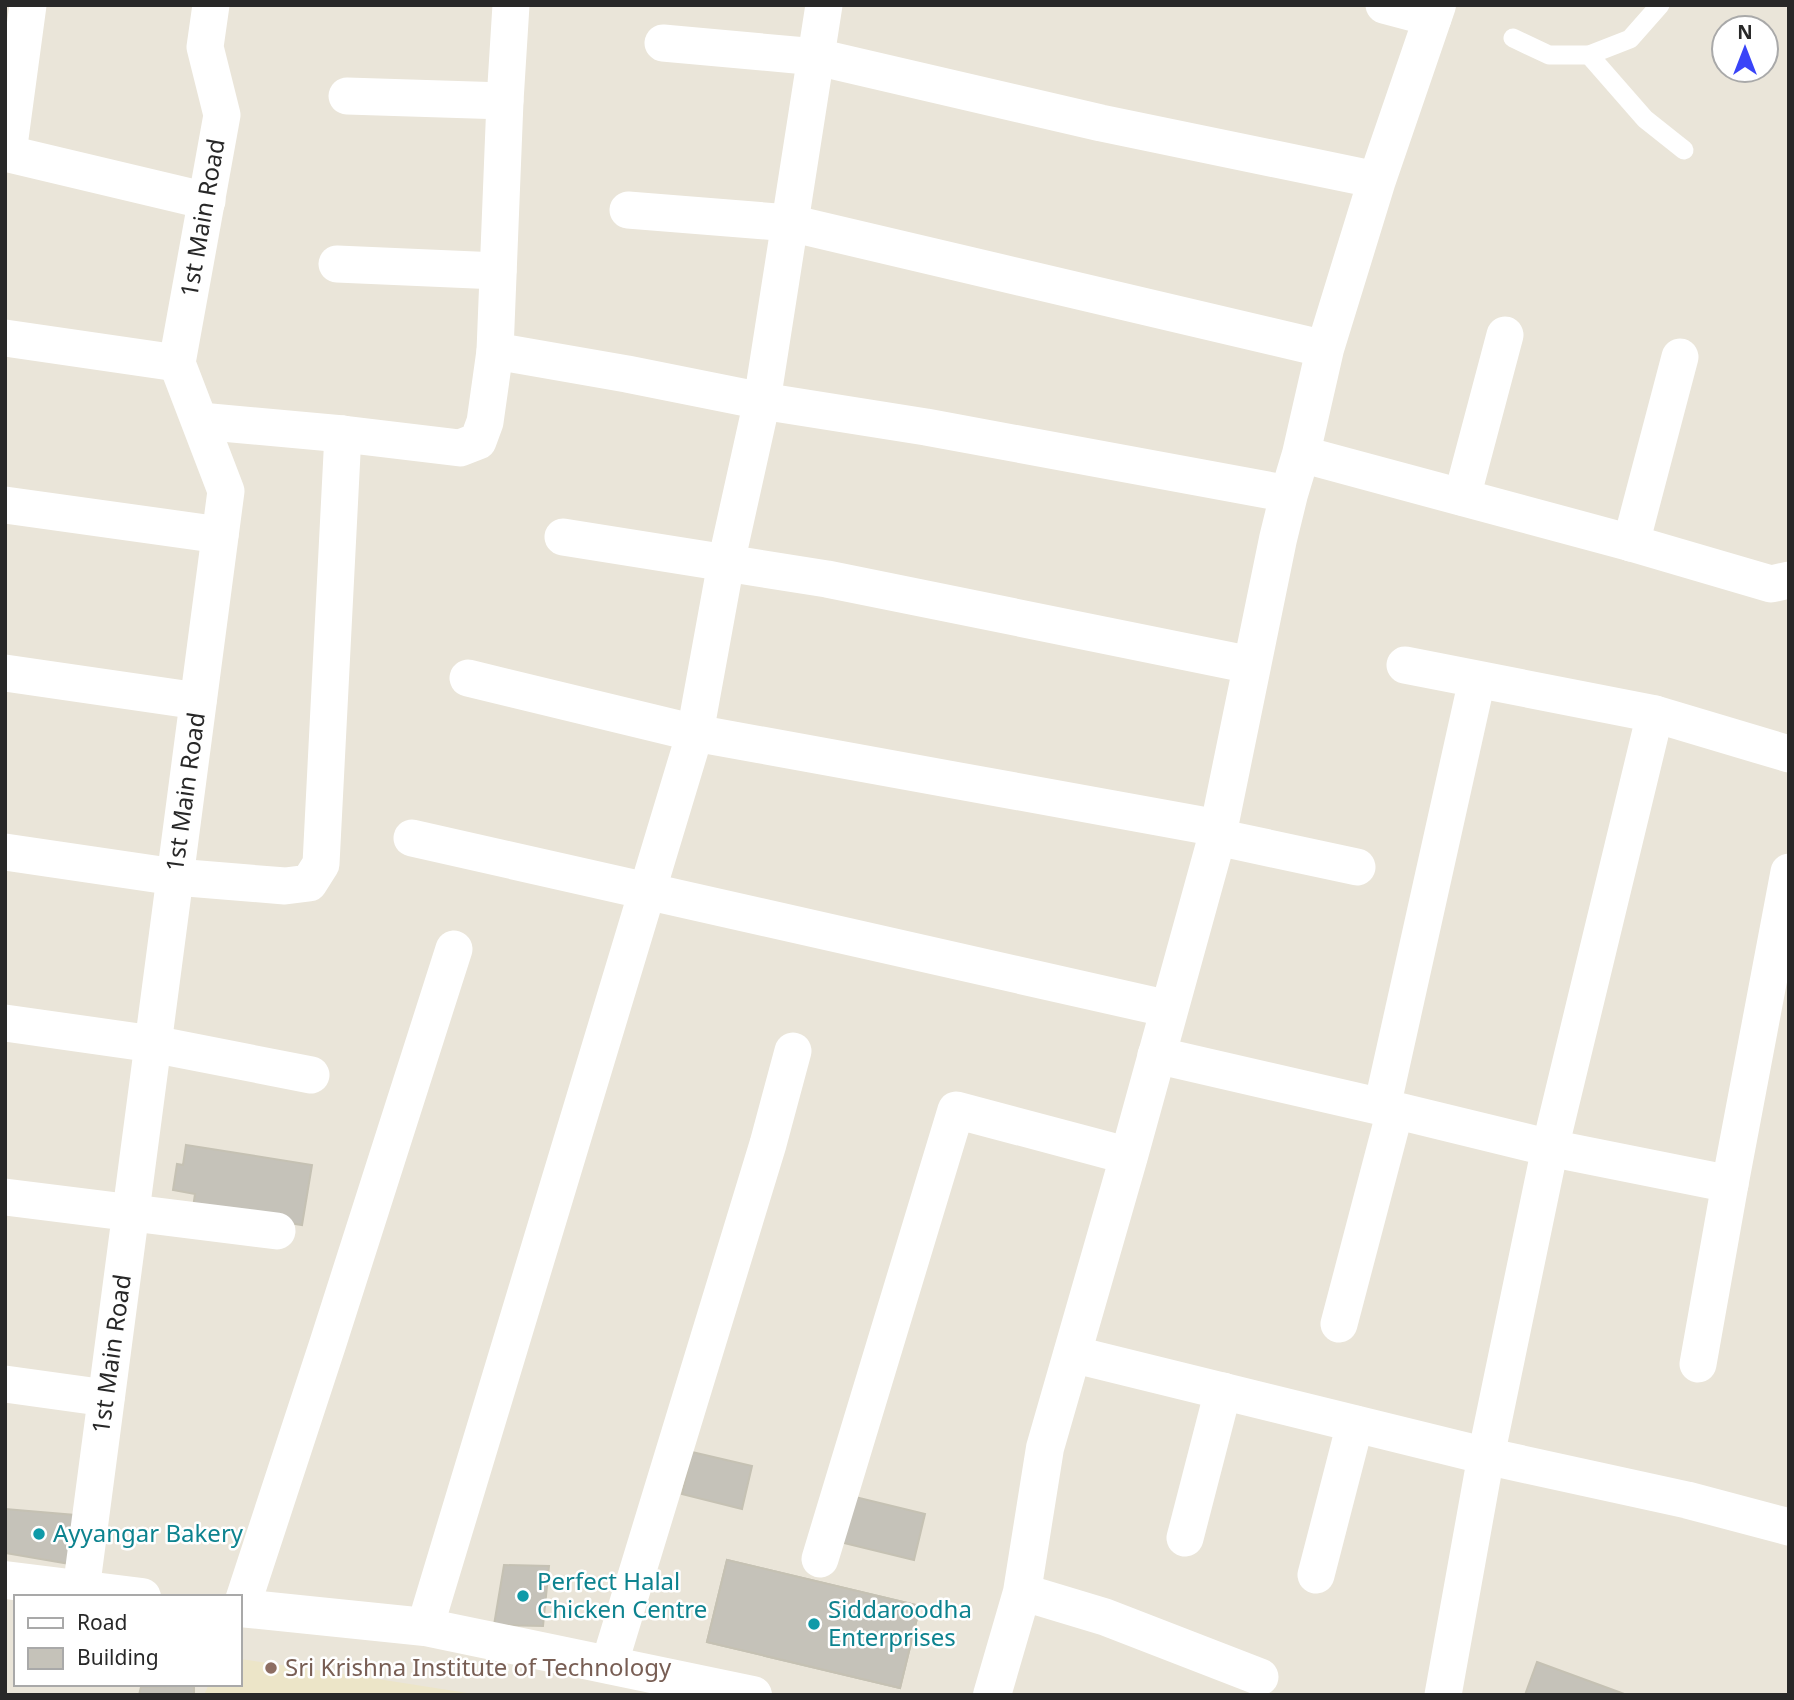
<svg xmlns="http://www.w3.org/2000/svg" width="1794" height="1700" font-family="'Noto Sans',sans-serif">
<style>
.education{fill:#ece5c8}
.building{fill:#c5c2b9;stroke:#c5c1b3;stroke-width:2}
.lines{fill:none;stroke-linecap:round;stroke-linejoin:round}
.service{stroke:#fff;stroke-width:19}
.minor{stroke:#fff;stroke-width:37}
.tertiary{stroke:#fff;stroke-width:38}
.culture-dot{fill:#0f9aa8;stroke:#fff;stroke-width:2.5}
.education-dot{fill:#8d6e63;stroke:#fff;stroke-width:2.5}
.labels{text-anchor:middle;stroke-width:5;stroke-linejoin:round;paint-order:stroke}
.street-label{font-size:24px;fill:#282828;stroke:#fff}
.culture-label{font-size:24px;fill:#0d838f;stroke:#fff;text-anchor:start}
.education-label{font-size:24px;fill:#785e54;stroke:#fff;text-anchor:start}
</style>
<rect width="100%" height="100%" fill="#eae5d9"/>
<path class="education" d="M240 1659 365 1677 480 1695H204L209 1684H240Z"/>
<g class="building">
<path d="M186 1145 312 1165 302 1225 193 1208 195 1194 173 1190 177 1164 183 1165Z"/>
<path d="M692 1452 752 1466 742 1509 682 1494Z"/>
<path d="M851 1496 925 1514 914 1560 840 1542Z"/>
<path d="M5 1509 75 1515 70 1564 5 1553Z"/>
<path d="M727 1560 920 1606 900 1688 707 1642Z"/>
<path d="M727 1560 920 1606 900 1688 707 1642Z"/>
<path d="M504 1565 549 1566 543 1626 494 1625Z"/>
<path d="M1537 1662 1627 1695H1525Z"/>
<path d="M194 1686V1695H139L141 1687Z"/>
</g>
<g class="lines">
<g class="service">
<path d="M1513 38 1549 55H1589L1630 39 1660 5"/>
<path d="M1589 55 1645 119 1684 150"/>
</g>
<g class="minor">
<path d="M1384 5 1433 18"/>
<path d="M663 43 817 57 1101 123 1377 180"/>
<path d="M347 96 505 101"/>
<path d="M5 153 207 201"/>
<path d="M8 153 28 5"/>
<path d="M628 210 790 223 1325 349"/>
<path d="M337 264 498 271"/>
<path d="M5 338 177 363"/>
<path d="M495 351 505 101 511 5"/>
<path d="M200 421 343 434 460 448 478 441 485 422 495 351 627 374 762 401 926 427 1289 494"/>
<path d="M1301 454 1631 543 1771 584 1789 580"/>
<path d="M1462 497 1505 335"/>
<path d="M5 505 220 535"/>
<path d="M563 537 827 579 1251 665"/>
<path d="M1631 543 1680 357"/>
<path d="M1405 665 1655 714 1789 754"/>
<path d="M5 673 198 701"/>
<path d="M468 678 695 733 1218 828"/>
<path d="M1217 837 1357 867"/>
<path d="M412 838 1169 1009"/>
<path d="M5 852 175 877 285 886 309 883 321 864 343 434"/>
<path d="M5 1023 153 1044 311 1075"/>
<path d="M1156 1055 1382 1107 1550 1148 1730 1184"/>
<path d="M1382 1107 1477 680"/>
<path d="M5 1197 277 1231"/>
<path d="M1339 1324 1395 1111"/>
<path d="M1072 1354 1486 1456 1687 1500 1789 1527"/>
<path d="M1698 1364 1730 1184 1789 872"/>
<path d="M5 1384 106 1398"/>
<path d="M1185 1538 1223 1391"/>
<path d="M820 1559 956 1110 1129 1156"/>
<path d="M1316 1575 1355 1424"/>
<path d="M81 1590 226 491 177 363 222 115 205 47 211 5"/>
<path d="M1022 1592 1105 1617 1260 1677"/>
<path d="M241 1608 328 1343 454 949"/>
<path d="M425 1627 695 733 726 563 762 401 824 5"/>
<path d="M609 1665 768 1144 793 1051"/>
<path d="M1443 1695 1486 1456 1550 1148 1655 714"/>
</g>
<g class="tertiary">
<path d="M5 1580 142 1597"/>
<path d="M240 1608 425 1627 753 1695"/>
<path d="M992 1695 1022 1592 1045 1448 1129 1156 1217 837 1278 539 1289 494 1301 454 1325 349 1377 180 1437 5"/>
</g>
</g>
<g class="culture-dot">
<circle cx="39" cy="1534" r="7"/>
<circle cx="523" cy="1596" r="7"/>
<circle cx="814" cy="1624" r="7"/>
</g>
<circle class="education-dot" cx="271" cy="1668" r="7"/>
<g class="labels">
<g class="street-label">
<text transform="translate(203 218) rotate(-80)" y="8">1st Main Road</text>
<text transform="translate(186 792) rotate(-82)" y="8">1st Main Road</text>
<text transform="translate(112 1354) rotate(-82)" y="8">1st Main Road</text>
</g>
<g class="culture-label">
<text x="53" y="1542">Ayyangar Bakery</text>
<text x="537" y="1590">Perfect Halal<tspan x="537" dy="28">Chicken Centre</tspan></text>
<text x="828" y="1618">Siddaroodha<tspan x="828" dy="28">Enterprises</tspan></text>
</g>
<g class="education-label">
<text x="285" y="1676">Sri Krishna Institute of Technology</text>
</g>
</g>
<rect width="1794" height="1700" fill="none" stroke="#282828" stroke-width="14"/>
<rect x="14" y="1595" width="228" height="91" fill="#ffffff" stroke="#a9a9a9" stroke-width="2"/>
<rect x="28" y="1618" width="35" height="10" fill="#ffffff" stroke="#a9a9a9" stroke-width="2"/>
<text x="77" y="1630" font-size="21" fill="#282828">Road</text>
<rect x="28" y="1648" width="35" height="21" fill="#c5c2b9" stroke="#a9a9a9" stroke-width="2"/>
<text x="77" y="1665" font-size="21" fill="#282828">Building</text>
<g transform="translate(1745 49)"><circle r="33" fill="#ffffff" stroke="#a9a9a9" stroke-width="2"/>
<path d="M0-5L12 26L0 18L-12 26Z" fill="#3944f8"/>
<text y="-10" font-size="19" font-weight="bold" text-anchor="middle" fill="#282828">N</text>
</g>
</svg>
